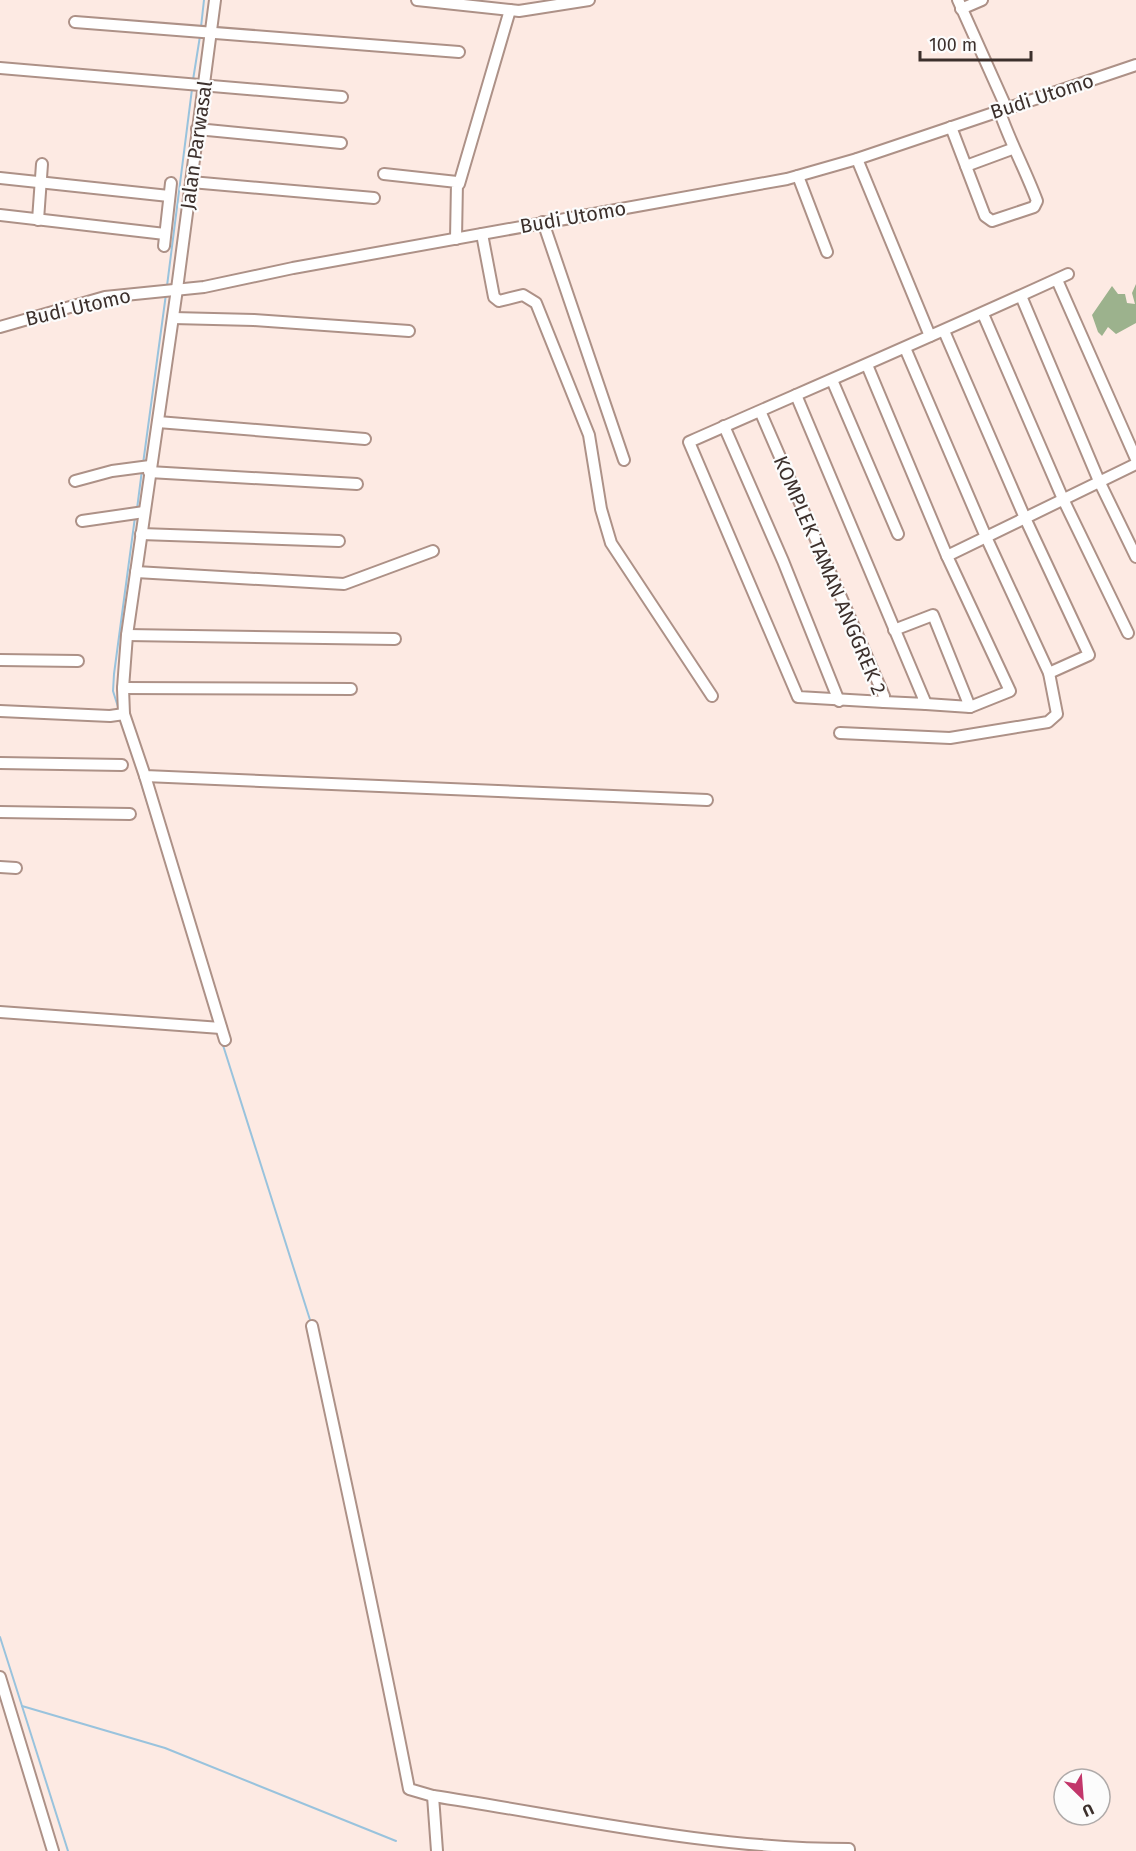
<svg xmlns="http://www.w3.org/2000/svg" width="1136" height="1851" font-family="'Fira Sans',sans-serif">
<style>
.forest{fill:#9cb28d}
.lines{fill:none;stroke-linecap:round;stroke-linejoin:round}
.stream{stroke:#99c3dd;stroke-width:2}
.minor-casing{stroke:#ad9187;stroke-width:14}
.minor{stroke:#fff;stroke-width:10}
.labels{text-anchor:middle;stroke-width:4.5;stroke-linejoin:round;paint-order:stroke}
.street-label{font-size:20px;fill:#3c302c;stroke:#fcfcfc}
</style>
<rect width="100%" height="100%" fill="#fdeae3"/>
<path class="forest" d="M1136 284V323L1116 334 1108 327 1102 336 1098 332 1092 315 1112 286 1118 294H1125L1127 303 1135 304 1132 293Z"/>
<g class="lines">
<g class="stream">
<path d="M201 27 204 0"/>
<path d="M193 80 200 36"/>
<path d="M167 286 192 89"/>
<path d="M143 464 166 294"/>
<path d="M137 509 142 470"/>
<path d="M119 710 113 691 114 674 135 517"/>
<path d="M130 747 185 925"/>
<path d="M222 1042 311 1323"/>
<path d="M0 1637 22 1706 165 1748 396 1841"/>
<path d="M22 1706 68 1851"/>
</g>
<g class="minor-casing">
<g id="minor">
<path d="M215 0 177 289 127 635 123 688 124 714 145 776 707 800"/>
<path d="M417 0 519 11 589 0"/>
<path d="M958 0 1006 107"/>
<path d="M961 9 982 0"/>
<path d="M75 22 459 52"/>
<path d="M0 68 342 97"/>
<path d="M951 127 985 216 992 221 1034 207 1037 201C1025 169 1010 142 999 110"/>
<path d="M197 129 341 143"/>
<path d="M857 159 930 336"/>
<path d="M966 166 1012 149"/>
<path d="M384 174 457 182 456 239"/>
<path d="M798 176 827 252"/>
<path d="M0 178 169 196"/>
<path d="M191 182 374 198"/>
<path d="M459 184 510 10"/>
<path d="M0 215 165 234"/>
<path d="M38 220 42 164"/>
<path d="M543 222 624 460"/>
<path d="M482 234 494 297 499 301 523 295 536 303 589 435 601 509 611 543 712 696"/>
<path d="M164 246 171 183"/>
<path d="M1057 280 1136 459"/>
<path d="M1021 296 1099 481 1136 557"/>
<path d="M983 314 1063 499 1128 633"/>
<path d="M173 318 254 320 409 331"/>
<path d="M0 327 105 297 204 287 293 268 787 179 857 159 1136 65"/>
<path d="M944 331 1025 518 1089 655 1049 673"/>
<path d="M867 365 947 556"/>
<path d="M832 380 898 534"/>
<path d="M796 395 926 704 884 702"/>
<path d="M760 411 884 696V702L798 697 689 442C816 386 942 332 1068 274"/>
<path d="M158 422 365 439"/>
<path d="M724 426 783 561 839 701"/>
<path d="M149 472 357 484"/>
<path d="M75 481 112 471 150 466"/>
<path d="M82 521 144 512"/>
<path d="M141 534 339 541"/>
<path d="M136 572 344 584 433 551"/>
<path d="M894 630 933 615 970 707 926 704"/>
<path d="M127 635 395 639"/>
<path d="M0 660 78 661"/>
<path d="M123 688 351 689"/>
<path d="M970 707 1010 691 947 556 1136 464"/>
<path d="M0 711 110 716 124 714"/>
<path d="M840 733 950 738 1048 722 1057 714 1049 673 986 537 905 348"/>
<path d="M0 763 122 765"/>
<path d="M145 776 225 1040"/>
<path d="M0 812 130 814"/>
<path d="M0 867 16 868"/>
<path d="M0 1012 221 1028"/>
<path d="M312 1326C345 1480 379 1634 409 1789L433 1796C571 1817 710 1849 849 1849V1851"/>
<path d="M0 1677 53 1851"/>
<path d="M433 1796 437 1851"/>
</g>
</g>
<use href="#minor" class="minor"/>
</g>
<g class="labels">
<g class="street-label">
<text transform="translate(1042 96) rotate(-18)" y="7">Budi Utomo</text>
<text transform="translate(196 145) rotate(-82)" y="7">Jalan Parwasal</text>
<text transform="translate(573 217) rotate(-10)" y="7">Budi Utomo</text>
<text transform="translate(78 307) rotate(-13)" y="7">Budi Utomo</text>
<text transform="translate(830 575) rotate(67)" y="7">KOMPLEK TAMAN ANGGREK 2</text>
</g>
</g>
<g transform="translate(1082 1797) rotate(155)"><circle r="28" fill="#fcfcfc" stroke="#afaaa9" stroke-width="1.5"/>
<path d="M0-4.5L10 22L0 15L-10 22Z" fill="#c2366a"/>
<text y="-9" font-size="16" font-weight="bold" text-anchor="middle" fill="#3c302c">U</text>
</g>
<path d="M920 51v9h111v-9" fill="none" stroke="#3c302c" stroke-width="3"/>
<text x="929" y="51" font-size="18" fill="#3c302c" stroke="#fcfcfc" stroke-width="4.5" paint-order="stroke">100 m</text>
</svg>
